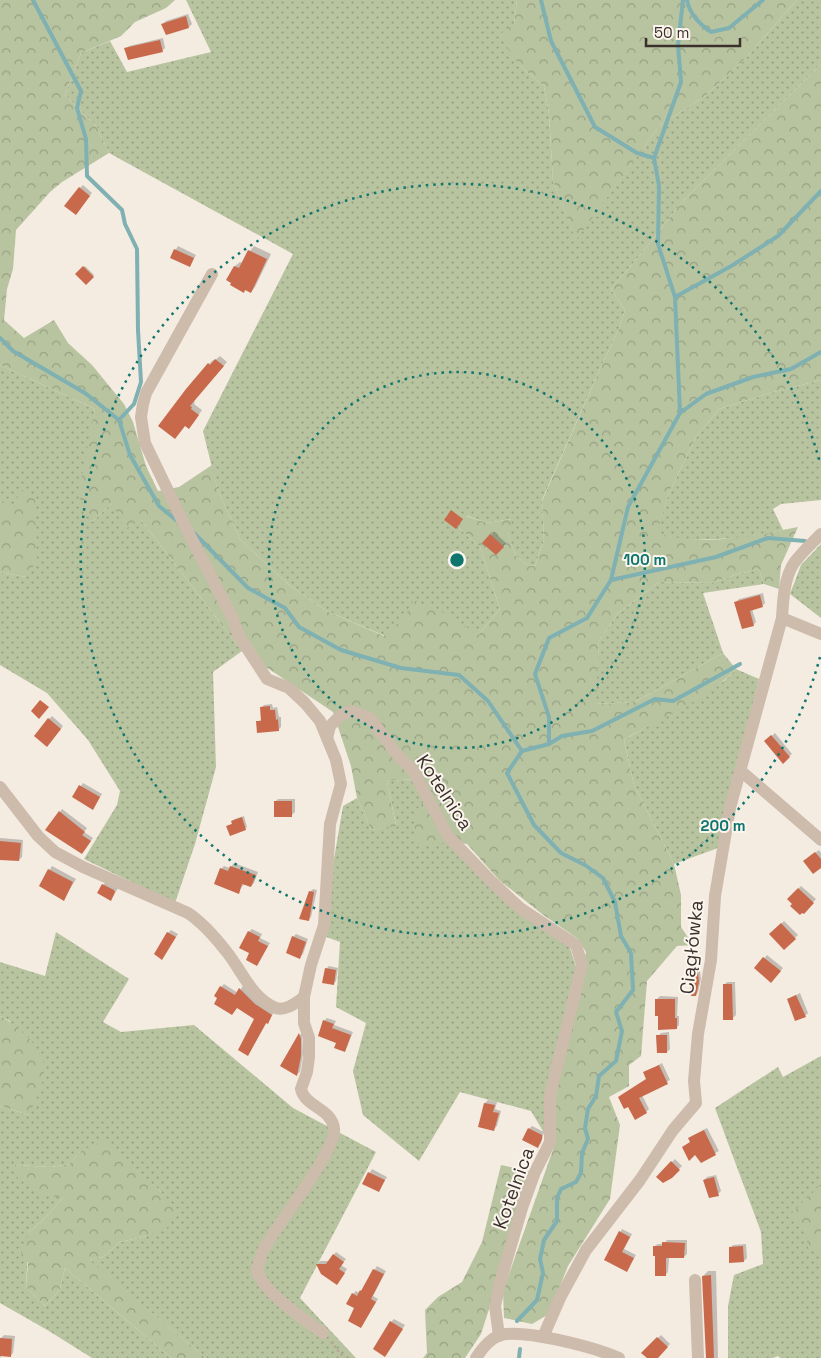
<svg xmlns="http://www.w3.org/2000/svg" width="821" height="1358" font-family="'Space Grotesk',sans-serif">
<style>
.grass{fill:url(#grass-dots)}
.forest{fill:url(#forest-crowns)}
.shadow{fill:#0003}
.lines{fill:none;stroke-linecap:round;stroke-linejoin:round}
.stream{stroke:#7fb0b2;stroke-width:4}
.building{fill:#c8694b}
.path{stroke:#b9a596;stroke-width:2.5;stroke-dasharray:2.5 2.5;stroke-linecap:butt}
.minor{stroke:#cdbbac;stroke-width:12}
.ring{fill:none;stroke:#0f766e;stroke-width:2.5;stroke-dasharray:2.5 5}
.labels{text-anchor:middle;stroke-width:4;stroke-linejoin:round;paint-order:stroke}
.street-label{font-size:19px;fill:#3b302b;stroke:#fbf5ee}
.centre{fill:#0f766e;stroke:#fbf5ee;stroke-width:2.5}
.ring-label{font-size:15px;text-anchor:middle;font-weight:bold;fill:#0f766e;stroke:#fbf5ee;stroke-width:4;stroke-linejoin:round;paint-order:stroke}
</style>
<defs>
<pattern id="grass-dots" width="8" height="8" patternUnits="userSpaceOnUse" patternTransform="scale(1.25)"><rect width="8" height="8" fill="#b8c4a0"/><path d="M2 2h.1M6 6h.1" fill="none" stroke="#97a083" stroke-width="1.8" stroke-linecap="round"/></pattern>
<pattern id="forest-crowns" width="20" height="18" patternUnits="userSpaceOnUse" patternTransform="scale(1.25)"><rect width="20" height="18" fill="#b8c4a0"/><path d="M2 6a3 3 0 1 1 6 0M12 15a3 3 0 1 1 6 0" fill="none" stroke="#97a083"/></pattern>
</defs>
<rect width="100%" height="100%" fill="#f4ebe1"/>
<g class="grass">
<path d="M186 0H517L514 24 520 66 544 86 549 114 553 181 576 239 660 125 704 97 744 60 797 0H821V64L682 202 642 253 611 289 625 310 618 331 600 369 542 500 544 540 535 566 527 565 516 556 508 536 511 519 488 523 467 516 459 528 480 547 500 609 478 635 406 616 385 636 327 611 289 585 240 539 217 488 203 431 293 254 109 153 97 127 65 95 81 53 110 41 127 72 211 52Z"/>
<path d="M0 365 95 409 90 441 92 522 113 502 141 520 242 651 213 672 216 767 195 844 175 903 84 859 117 805 120 791 88 740 47 693 0 665V572L26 577 11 509 0 501Z"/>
<path d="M821 380V500L781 504 773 509 783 530 742 538 687 540 656 534 668 495 696 437 719 409 766 394Z"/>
<path d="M821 544V618L790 594 801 565Z"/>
<path d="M759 569 764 584 703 593 723 653 635 702 595 704 599 641 617 614 659 582 711 583 738 574Z"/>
<path d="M736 669 759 679 718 848 674 864 634 785 624 740 724 681Z"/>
<path d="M414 779 454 842 569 945 577 970 546 1136 531 1111 460 1092 419 1161 363 1115 353 1071 366 1023 336 1007 340 942 324 936 333 865 343 806 357 798 371 830 396 825 387 781Z"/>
<path d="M56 932 129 979 103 1022 121 1032 194 1025 293 1108 376 1152 300 1298 356 1358H206L88 1260 103 1257 120 1242 147 1236 161 1192 136 1170 81 1151 69 1164 51 1167 15 1165 63 1198 43 1220 29 1232 26 1287 45 1306 60 1289 65 1268 171 1358H92L49 1331 0 1303V1106L29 1115 10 1021 0 1016V962L45 976Z"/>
<path d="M821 1056V1358H780L778 1356 773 1358H728V1306L734 1275 763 1264 761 1232 715 1108 778 1067 783 1077Z"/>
</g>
<g class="forest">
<path d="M0 0H175L166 8 135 22 121 36 81 53 65 95 97 127 109 153 62 182 50 192 16 230 13 269 7 289 4 320 24 338 54 320 68 343 92 365 124 404 133 422 146 466 158 491 179 487 212 465 217 488 240 539 289 585 327 611 384 636 405 616 414 600 451 616 478 635 500 609 480 547 458 527 453 512 488 523 512 519 508 536 516 556 527 565 535 566 544 540 542 501 600 369 618 331 625 310 611 289 642 253 682 202 821 64V380L766 394 719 409 696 437 668 495 657 533C703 547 752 536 798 527L781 565 779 589 764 584 759 569 738 574 711 583 659 582 617 614 599 641 596 704 635 702 723 653 736 669C706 701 661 717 624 740L634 785 674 864 681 895V927L693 945 677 946 647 981 641 1056 629 1065V1086L609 1097 620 1125 610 1199 568 1266 549 1314 532 1324 504 1318 503 1291 555 1144V1099L586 952 578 939 542 914 499 880 467 844 454 842 414 845 416 810 429 796 414 779 387 781 396 826 371 830 357 798 351 766 333 712 242 651 141 520 125 529 112 503 92 522 78 495 95 409 0 365Z"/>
<path d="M517 0H797L744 60 704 97 660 125 576 240 553 181 549 114 544 86 520 66 499 35 514 24Z"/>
<path d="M22 490 35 496 37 561 26 577 0 572V501L11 508Z"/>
<path d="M0 1016C18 1025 46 1050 44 1071 44 1084 34 1103 29 1115L0 1106Z"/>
<path d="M105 1140 161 1192 178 1210 168 1227 147 1236 120 1242 103 1257 89 1260 206 1358H171L65 1268 60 1289 45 1306 26 1287 28 1263 21 1255 29 1232 43 1220 63 1198 38 1194 16 1176 15 1165 51 1167 69 1164 81 1151Z"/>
<path d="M501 1165 529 1171 504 1263 481 1334 465 1358H423L427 1353 425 1310 438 1297 462 1282 482 1242Z"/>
<path d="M821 1184V1249L808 1248 806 1230 788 1217Z"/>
</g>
<g class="shadow">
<path d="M188 14 192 24 189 27 163 24 166 21Z"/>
<path d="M163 38 165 48 162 51 126 49 129 46Z"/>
<path d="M83 185 92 193 78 210 80 188Z"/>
<path d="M178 246 196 255 190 266 171 257Z"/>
<path d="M254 246 271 254 255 287 251 292 228 280 235 266 240 262 243 263 250 251Z"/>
<path d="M85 266 94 275 86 283 77 274Z"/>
<path d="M220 356 227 362 193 401 195 402 194 404 202 410 193 423 186 424 175 437 209 364 213 360 214 361Z"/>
<path d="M494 532 506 543 496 554 484 543Z"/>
<path d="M763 593 765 603 762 606 752 609 756 622 753 625 736 602 739 599Z"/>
<path d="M272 704 273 708 277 707 279 717H281V727L278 730 257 722 262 719 261 708 264 705Z"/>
<path d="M52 716 63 726 50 742 49 719Z"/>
<path d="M775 733 792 754 783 762 769 738Z"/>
<path d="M83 783 102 794 93 808 74 797Z"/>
<path d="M278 799H295V812L292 815 275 802Z"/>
<path d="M62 809 87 828 84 832 93 838 85 849 60 812Z"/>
<path d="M244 816 247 827 245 829 228 826 233 823 232 821 235 819Z"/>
<path d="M0 838 23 840 22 857 19 860 0 859Z"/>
<path d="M819 850 821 853V866L808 858Z"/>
<path d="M234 863 258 872 254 883 251 886 244 884 238 892 221 869 224 866 230 868Z"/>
<path d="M52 866 76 879 64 899 40 886Z"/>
<path d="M106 882 118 888 111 900 103 885Z"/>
<path d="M801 886 816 899 804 912 789 899Z"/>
<path d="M313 889 317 890 311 917 308 920 310 892Z"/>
<path d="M784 921 798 935 784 948 771 934Z"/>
<path d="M252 929 262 934 260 938 270 943 257 964 251 953 249 932Z"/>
<path d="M171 930 178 934 162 958 168 933Z"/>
<path d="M296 934 308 939 303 954 300 957 293 937Z"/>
<path d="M767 955 783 968 774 978 756 968Z"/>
<path d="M699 962 701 979 698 992 696 995 689 965 692 963Z"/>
<path d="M329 966 338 968 336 981 333 984 326 969Z"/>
<path d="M727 982H735L736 1015 733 1018 724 985Z"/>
<path d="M224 984 238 993 243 986 274 1012 270 1019 267 1022 248 1055 256 1018 221 987Z"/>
<path d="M800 993 808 1013 805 1016 796 1019 788 999Z"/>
<path d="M660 996 678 997 677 1016H679V1025L676 1028 657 999Z"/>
<path d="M327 1018 336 1021 334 1025 353 1032 347 1047 345 1050 324 1021Z"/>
<path d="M302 1032 303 1053 300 1072 297 1074 282 1066Z"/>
<path d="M669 1032 670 1049 667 1052 658 1036 661 1033Z"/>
<path d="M662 1063 670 1080 642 1095 649 1109 646 1112 628 1105 647 1078 645 1073Z"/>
<path d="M488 1100 497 1102 495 1109 501 1111 497 1126 494 1129 485 1103Z"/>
<path d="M532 1126 544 1132 541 1143 538 1146 529 1129Z"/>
<path d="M707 1128 719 1151 701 1161 696 1153 683 1147 691 1142 689 1139 692 1136Z"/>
<path d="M675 1159 682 1166 671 1177 658 1176Z"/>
<path d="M372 1169 387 1177 379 1190 364 1183Z"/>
<path d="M716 1175 721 1191 718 1194 704 1180 707 1177Z"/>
<path d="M622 1229 632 1234 624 1249 636 1255 627 1270 606 1259Z"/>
<path d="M667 1240H687V1254L684 1257H669L668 1272 665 1275 655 1246 658 1244H664Z"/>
<path d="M746 1244 747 1258 744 1261 730 1248 733 1245Z"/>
<path d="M336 1252 346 1259 341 1265 347 1269 339 1281 318 1264 320 1261H329Z"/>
<path d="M377 1266 386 1271 373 1296 378 1299 361 1326 353 1294 356 1291 360 1293Z"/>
<path d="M708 1271H716L718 1358H707L703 1276Z"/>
<path d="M394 1319 405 1325 387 1352 391 1322Z"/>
<path d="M4 1335 15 1336 13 1353 10 1356 2 1355 0 1358 1 1338Z"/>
<path d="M661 1335 670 1344 656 1358H648L643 1353Z"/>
</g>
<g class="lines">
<g class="stream">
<path d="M33 0 81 91 77 108 86 139 87 176 122 210 125 224 137 249 138 330 141 382 134 404 119 420"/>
<path d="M541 0 551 41 595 127 637 153 654 158"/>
<path d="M687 0C689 13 700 25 711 32L729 28 763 0"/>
<path d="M675 297 733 265 778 236 821 191"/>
<path d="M0 338 13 351 85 393 119 420 130 455 159 506 176 520"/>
<path d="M680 413 706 394 753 377 791 369 821 352"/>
<path d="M194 533 248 588 285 608 299 627 341 650 401 668 459 675 488 701 522 751"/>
<path d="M611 580 716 557 768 538 805 541"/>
<path d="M549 744 562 736 592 731 655 699 673 701 740 664"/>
<path d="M517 1321 537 1300 543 1273 540 1259 544 1240 557 1221V1198L561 1189 576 1182 581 1173 582 1153 588 1139 585 1128 588 1109 596 1096 599 1076 616 1061 622 1031 616 1012 633 990 631 953 621 936 615 902 603 878 585 865 561 853 534 825 507 773 522 751 549 744V717L535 674 549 638 587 618 611 580 628 507 680 413 675 297 658 244 659 186 654 158 681 82 678 45 683 0"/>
<path d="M519 1358 520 1349"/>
</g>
</g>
<g class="building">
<path d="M186 16 189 28 166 35 161 24Z"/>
<path d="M160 40 163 52 128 60 124 48Z"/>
<path d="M79 187 90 196 76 215 64 206Z"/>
<path d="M174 249 194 258 190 267 170 258Z"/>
<path d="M248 250 267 259 251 293 245 290 244 293 230 285 231 283 226 280 234 266 239 268Z"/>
<path d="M83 266 94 277 86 285 75 274Z"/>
<path d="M215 359 224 366 190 406 192 407 191 409 199 415 189 429 185 426 175 439 158 426 186 389 208 363 210 365Z"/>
<path d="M451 510 463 519 456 529 444 520Z"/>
<path d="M490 534 504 547 496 555 482 543Z"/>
<path d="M760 595 763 607 750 611 754 626 742 629 734 602Z"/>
<path d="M40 700 49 707 39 719 31 711Z"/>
<path d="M270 706V710H275L276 720 278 719 279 731 257 733 256 721H261L260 707Z"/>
<path d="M48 718 61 729 47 747 34 736Z"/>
<path d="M771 735 790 757 783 764 764 741Z"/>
<path d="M79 785 100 797 93 810 72 797Z"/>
<rect x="274" y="801" width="18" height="16"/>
<path d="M59 811 85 832 82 835 91 841 82 854 45 830Z"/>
<path d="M242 817 246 830 230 836 226 826 232 824 231 821Z"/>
<path d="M0 841 21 843 19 861 0 860Z"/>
<path d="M815 852 821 859V868L813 874 803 861Z"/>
<path d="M230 866 256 875 251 887 242 884 239 894 214 884 220 868 228 871Z"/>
<path d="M48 869 73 882 64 901 39 886Z"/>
<path d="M102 884 114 890 115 892 111 901 97 893Z"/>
<path d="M798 888 814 903 804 914 802 913 800 915 790 906 792 904 787 899Z"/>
<path d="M309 891 314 892 309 921 299 919Z"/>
<path d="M781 923 796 939 784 950 769 934Z"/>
<path d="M248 931 260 937 258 941 268 946 257 966 246 960 249 953 239 948Z"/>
<path d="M167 932 176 937 162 960 154 954Z"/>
<path d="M292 936 306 942 300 959 286 953Z"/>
<path d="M763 957 781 971 771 983 754 968Z"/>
<path d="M697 964 699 982 696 996H691L688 965Z"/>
<path d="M325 968 336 970 334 985 322 983Z"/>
<path d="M723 984H732L733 1020H723Z"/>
<path d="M220 986 235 995 239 988 255 1004 272 1015 268 1024 266 1023 248 1056 238 1050 254 1019 237 1008 232 1015 214 1004 217 998 214 996Z"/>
<path d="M796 995 806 1017 795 1021 787 999Z"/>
<path d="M655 999H675V1018H677V1029L658 1030V1016H655Z"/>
<path d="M323 1020 334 1024 332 1028 351 1035 345 1052 334 1048 336 1043 318 1036Z"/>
<path d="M299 1033 301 1039V1056L297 1076 280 1066Z"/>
<path d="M656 1035H667V1053H657Z"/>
<path d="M659 1065 668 1084 639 1098 647 1113 635 1120 628 1107 624 1109 618 1097 646 1079 643 1072Z"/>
<path d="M484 1103 495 1105 493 1112 499 1113 494 1131 478 1127Z"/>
<path d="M528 1128 542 1135V1139L538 1148 522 1140Z"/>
<path d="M704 1130 716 1155 701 1163 695 1155 689 1161 682 1147 690 1142 688 1138Z"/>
<path d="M671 1161 680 1170 672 1178 663 1183 656 1177Z"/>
<path d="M368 1172 385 1180 379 1192 362 1184Z"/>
<path d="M714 1177 719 1196 709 1198 703 1180Z"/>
<path d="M619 1231 630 1237 622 1252 634 1258 627 1272 604 1260Z"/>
<path d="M662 1242 685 1243 684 1258H666V1276H655V1256H653V1246H662Z"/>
<path d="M743 1246 744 1262 729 1263V1247Z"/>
<path d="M333 1254 344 1262 339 1269 345 1273 337 1285 321 1274 316 1264H326Z"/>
<path d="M373 1269 384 1274 371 1299 376 1302 361 1328 348 1321 354 1308 346 1304 352 1293 357 1296 360 1290 361 1291Z"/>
<path d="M711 1275 714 1358H706L702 1276Z"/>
<path d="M390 1321 403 1329 385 1357 373 1349Z"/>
<path d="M657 1337 668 1347 658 1358H647L641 1353Z"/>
<path d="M0 1338 12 1339 11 1357 0 1356Z"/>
</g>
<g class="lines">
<path class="path" d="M331 1342 344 1358"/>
<g class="minor">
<path d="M212 274 146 393 143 404 141 417 145 443 184 524 233 619 239 636 267 679 289 688 305 703 320 721 336 760 341 784 330 824 324 925 311 965 304 997V1023L309 1038V1057L307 1072 301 1089C305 1107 331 1108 334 1128 338 1149 276 1225 264 1249 260 1256 259 1264 257 1271 265 1294 304 1319 323 1333"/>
<path d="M782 618 821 634"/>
<path d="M327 738 330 726 341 715 352 711 370 718 399 757 412 769 448 836 491 881 520 908 576 945 582 965 550 1095V1142L535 1172 522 1208 500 1283 495 1306 499 1336"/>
<path d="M741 771 821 840"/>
<path d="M0 787 38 836 55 852 83 867 188 913C203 923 215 937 226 951 241 969 252 999 276 1008 286 1011 296 1003 304 997"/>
<path d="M695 1280 698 1358"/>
<path d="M543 1337 560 1298 586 1250 640 1180 673 1130 696 1103 694 1081 698 1034 711 960 715 896 730 808 782 618C783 601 784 578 794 563 801 553 812 543 821 534"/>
<path d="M476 1358C481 1350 489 1340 498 1336 520 1327 596 1348 619 1358"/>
</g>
</g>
<g class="ring">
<circle cx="457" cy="560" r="188"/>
<path d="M820 657A376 376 0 1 1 820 463"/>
</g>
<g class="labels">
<g class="street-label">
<text transform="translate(445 792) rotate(57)" y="7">Kotelnica</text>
<text transform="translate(691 947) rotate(-84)" y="7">Ciągłówka</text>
<text transform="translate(513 1188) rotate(-70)" y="7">Kotelnica</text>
</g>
</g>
<circle cx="457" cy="560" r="8" class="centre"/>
<g class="ring-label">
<text x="645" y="565">100 m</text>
<text x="723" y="831">200 m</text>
</g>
<path d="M646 38v8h94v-8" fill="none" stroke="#3b302b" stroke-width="2.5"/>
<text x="654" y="38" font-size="15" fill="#3b302b" stroke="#fbf5ee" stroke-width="4" paint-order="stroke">50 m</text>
</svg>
